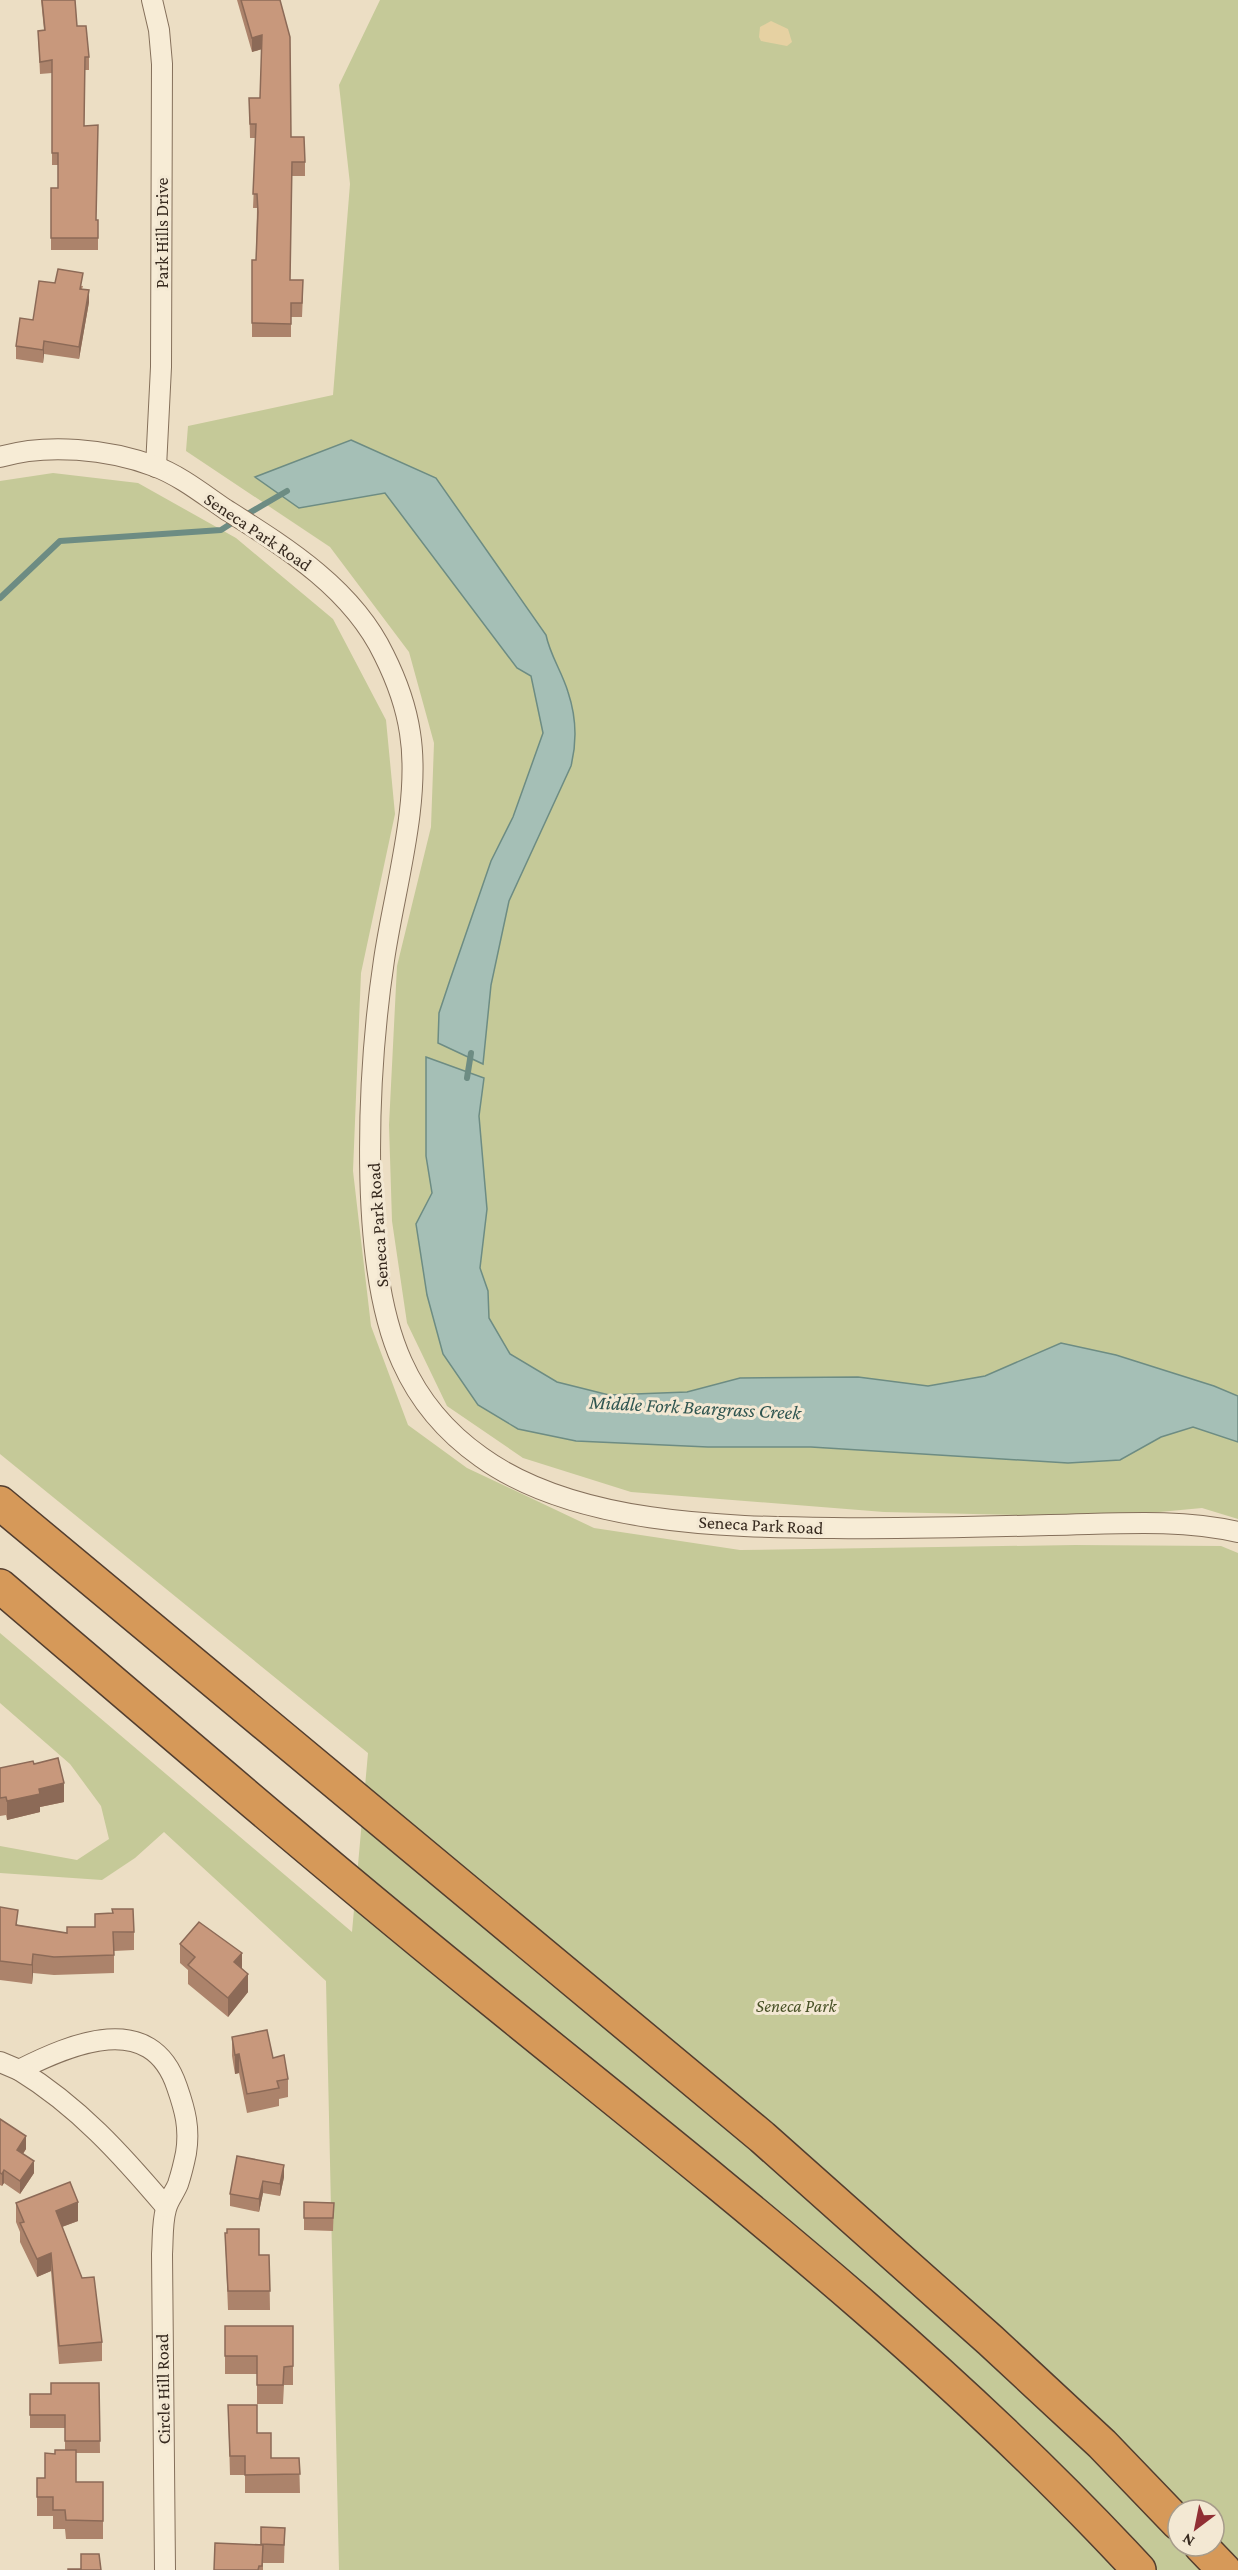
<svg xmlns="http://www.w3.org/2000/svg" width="1238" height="2570" font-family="'Crimson Pro',serif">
  <rect width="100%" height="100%" fill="#ecdec4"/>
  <!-- green -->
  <g fill="#c5c998" fill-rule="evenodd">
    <path d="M380,0h858v1519l-36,-11 -96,9 -222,-5 -253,-20 -108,-34 -76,-52 -40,-83 -15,-102 -3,-96 8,-159 34,-139 3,-84 -25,-91 -79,-105 -144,-96 2,-25 145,-31 17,-211 -11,-99z"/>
    <path d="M53,473l85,10 98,55 97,81 53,101 9,94 -34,159 -8,198 18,155 37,99 59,43 127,60 146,22 335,-5 146,1 17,7v1017h-899l-13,-589 -162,-149 -29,26 -33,22 -102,-7v-27l77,14 32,-21 -8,-33 -31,-42 -70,-61v-70l352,299 16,-179 -368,-299v-973zM1178,2510h36v36h-36z"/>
  </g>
  <!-- sand -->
  <path fill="#e6d1a2" d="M771,21l17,8 4,13 -5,4 -26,-5 -2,-4 1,-10z"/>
  <!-- water -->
  <g fill="#a5bfb6" stroke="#6d8c83" stroke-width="1.5">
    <path d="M351,440l85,38 110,157c4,20 16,37 22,57 8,24 9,50 3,74l-62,135 -18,84 -8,79 -45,-21 1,-30 11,-33 41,-119 22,-44 30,-84 -12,-57 -14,-8 -132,-175 -86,15 -44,-31z"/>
    <path d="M426,1057l58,21 -5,38 8,93 -7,59 8,23 1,27 21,36 47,28 52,13 78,-3 53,-14 118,-1 70,9 57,-10 76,-33 55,12 98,31 24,10v46l-45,-15 -32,10 -41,23 -52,3 -257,-16h-103l-132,-6 -58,-12 -40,-24 -35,-51 -16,-59 -11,-71 16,-31 -6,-37z"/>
  </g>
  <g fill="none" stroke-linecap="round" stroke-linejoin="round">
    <!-- stream -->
    <g stroke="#6d8c83" stroke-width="6">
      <path d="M244,516l43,-25"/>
      <path d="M0,598l60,-57 161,-11 14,-9"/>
      <path d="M467,1078l4,-25"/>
    </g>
    <!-- street casing -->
    <g stroke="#85705b" stroke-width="22">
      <g id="street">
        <path d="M152,0l7,30 3,34 -1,303 -5,100"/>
        <path d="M0,457c47,-14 108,-8 154,9 25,9 49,28 71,43 60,38 127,79 159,146 12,24 22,51 26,78 11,69 -16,158 -26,227 -16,108 -27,303 18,402 17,38 45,71 79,95 93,67 241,70 352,71 73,1 145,-1 218,-3 62,-1 126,-7 187,7"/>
        <path d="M0,2062l19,8c52,-26 132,-61 158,17 8,23 13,41 9,66 -2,10 -5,22 -8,31 -3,8 -10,16 -12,25 -4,14 -3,30 -4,45l3,316"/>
        <path d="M19,2070c59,36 103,85 147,137"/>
      </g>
    </g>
    <!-- highway casing -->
    <g stroke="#533e2f" stroke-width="36">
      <g id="highway">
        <path d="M0,1503l762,634 228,203 112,104 76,79"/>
        <path d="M0,1586c163,139 325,279 492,414 223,181 452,359 647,570"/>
        <path d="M1201,2546l23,24"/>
      </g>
    </g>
    <!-- street -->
    <use href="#street" stroke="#f7ecd6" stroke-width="20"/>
    <!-- highway -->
    <use href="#highway" stroke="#d69959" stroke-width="33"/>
  </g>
  <!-- wall -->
  <g fill="#ac836b">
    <path d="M41,0h34l2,26 12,31v13h-4l-1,56 12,94h2v30h-47v-62h7v-23h-6v-92l-12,1 -2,-43 6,-1z"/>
    <path d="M237,0h43l11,137 14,25v14h-13l-2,104 13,14 -1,23h-11v20h-39v-77h4l1,-52h-4l3,-70h-6l-1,-40h11l2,-49 -10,3z"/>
    <path d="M55,283l28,3 -1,3 7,13 -10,57 -35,-5 -1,9 -27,-4v-13z"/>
    <path d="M34,1764l30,38 -24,5v5l-33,8 -1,-5 -6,1v-48z"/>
    <path d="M0,1907l18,18 49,8 67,-1v18l-20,1v22l-60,2 -21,-2 -1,11 -32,-4z"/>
    <path d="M180,1944l68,48 -20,25 -40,-33v-14l-8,-7z"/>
    <path d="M232,2037l41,21 15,21v18l-9,2v7l-32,7 -8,-40 -4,1 -3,-18z"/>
    <path d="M0,2119l26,30 -3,5 11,19 -14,21 -16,-11 -2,3 -2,-1z"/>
    <path d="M237,2156l47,21 -4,19 -17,-3 -4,19 -29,-6v-12z"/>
    <path d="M304,2202l30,1 -1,28 -29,-1z"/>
    <path d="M16,2203l62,18 -16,6 40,115v19l-43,3 -8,-93 -14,6 -17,-35v-10l-4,-10z"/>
    <path d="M225,2233l34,22h10l1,55h-42z"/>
    <path d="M225,2326h68v59h-9l-1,19h-26v-30h-32z"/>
    <path d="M99,2383l1,70h-24v29h27v57h-37l-1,-10h-12v-13h-16v-38h8l10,-24 10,-4v-22h-35v-34h21z"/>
    <path d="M228,2405l29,28 14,25h28l1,35h-55v-18h-15z"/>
    <path d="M285,2528l-1,35h-21v7h-49l47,-26z"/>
  </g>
  <!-- shaded-wall -->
  <g fill="#8c6a57">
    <path d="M262,35v14l-10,3v-14z"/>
    <path d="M89,290v12l-10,57v-12z"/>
    <path d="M44,341v13l-1,9v-13z"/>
    <path d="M64,1783v19l-24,5v5l-33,8v-19l32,-12z"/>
    <path d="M242,1953v19l-8,-10z"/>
    <path d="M33,1954v19l-1,11v-19z"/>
    <path d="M248,1974v18l-20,25v-19z"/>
    <path d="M239,2054v19l-4,1v-19z"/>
    <path d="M26,2136v13l-9,13v-12z"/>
    <path d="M34,2161v12l-14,21v-13z"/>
    <path d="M284,2165v12l-4,19v-12z"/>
    <path d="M4,2170v13l-2,3v-12z"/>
    <path d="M263,2181v12l-4,19v-13z"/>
    <path d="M78,2202v19l-22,8v-18z"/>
    <path d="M51,2253v18l-14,6v-18z"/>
  </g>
  <!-- building -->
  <g fill="#c8987c" stroke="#8c6a57" stroke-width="1.5">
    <path d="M42,0h33l2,26h9l3,31h-4l-1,69 14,-1 -2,95h2v18h-47v-50h7v-35h-6v-93l-12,2 -2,-31 7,-1z"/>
    <path d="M241,0h39l10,37 1,100h13l1,25h-13l-2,118h13l-1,23h-11v21l-39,-1v-63h4l2,-48 -1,-18h-4l3,-70h-6l-1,-26h11l2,-63 -10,3z"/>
    <path d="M58,269l25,4 -3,16 9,1 -10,57 -35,-6 -1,9 -27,-4 4,-28 13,2 6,-39 16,2z"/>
    <path d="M58,1758l6,25 -25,6 1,5 -33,7 -1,-4 -6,1v-30l33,-7 1,3z"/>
    <path d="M0,1907l18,3 -2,15 51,8v-6h28v-13l18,-1 -1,-4h21l1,23h-21l1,23 -60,2 -21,-3 -1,11 -32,-4z"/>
    <path d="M199,1922l43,31 -8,9 14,12 -20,24 -40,-33 7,-8 -15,-13z"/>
    <path d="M267,2030l6,28 11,-3 4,24 -11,2 2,7 -32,6 -8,-40 -4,1 -3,-18z"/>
    <path d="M0,2119l26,17 -9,14 17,11 -14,20 -16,-11 -2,4 -2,-1z"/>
    <path d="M237,2156l47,9 -4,19 -17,-3 -4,18 -29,-5z"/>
    <path d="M70,2182l8,20 -22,9 26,67 12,-1 8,65 -43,4 -8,-93 -14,6 -17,-36 4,-1 -8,-19z"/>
    <path d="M304,2202l30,1 -1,15h-29z"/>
    <path d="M227,2229h32v26h10l1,36h-42l-3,-58h2z"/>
    <path d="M225,2326h68v40l-9,1 -1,18h-26v-29h-32z"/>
    <path d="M51,2383h48l1,58h-35v-26h-35v-21h21z"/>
    <path d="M228,2405h29v28h14v25h28l1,16 -55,1v-19h-15z"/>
    <path d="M55,2450h21v32h27v39l-37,-1 -1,-10h-12v-13h-16v-19h8v-25l10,1z"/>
    <path d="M261,2527l24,1 -1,17 -23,-1z"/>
    <path d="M215,2543l48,2 -1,21h-3l-1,4h-44z"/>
    <path d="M81,2554h18l2,16h-33v-1h13z"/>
  </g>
  <g text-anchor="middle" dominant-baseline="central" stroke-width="6" stroke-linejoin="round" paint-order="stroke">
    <!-- street labels -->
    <g font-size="18" fill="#36291e" stroke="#f3e8d3">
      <text transform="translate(162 233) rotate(-90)">Park Hills Drive</text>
      <text transform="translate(258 532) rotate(34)">Seneca Park Road</text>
      <text transform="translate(378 1225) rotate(-94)">Seneca Park Road</text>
      <text transform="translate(761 1525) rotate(3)">Seneca Park Road</text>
      <text transform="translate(163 2389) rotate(-91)">Circle Hill Road</text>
    </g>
    <!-- park labels -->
    <g font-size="18" font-style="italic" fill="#485126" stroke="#f3e8d3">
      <text x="796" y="2006">Seneca Park</text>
    </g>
    <!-- water labels -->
    <g font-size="20" font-style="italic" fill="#2f5550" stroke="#f3e8d3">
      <text transform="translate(695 1407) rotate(3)">Middle Fork Beargrass Creek</text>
    </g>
  </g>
  <!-- north arrow -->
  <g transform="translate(1196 2528) rotate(212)"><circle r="28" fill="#f3e8d3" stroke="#a79c8b" stroke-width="1.5"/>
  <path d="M0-4.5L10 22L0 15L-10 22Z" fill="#912f34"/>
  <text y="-9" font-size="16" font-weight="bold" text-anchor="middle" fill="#36291e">N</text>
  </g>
</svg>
